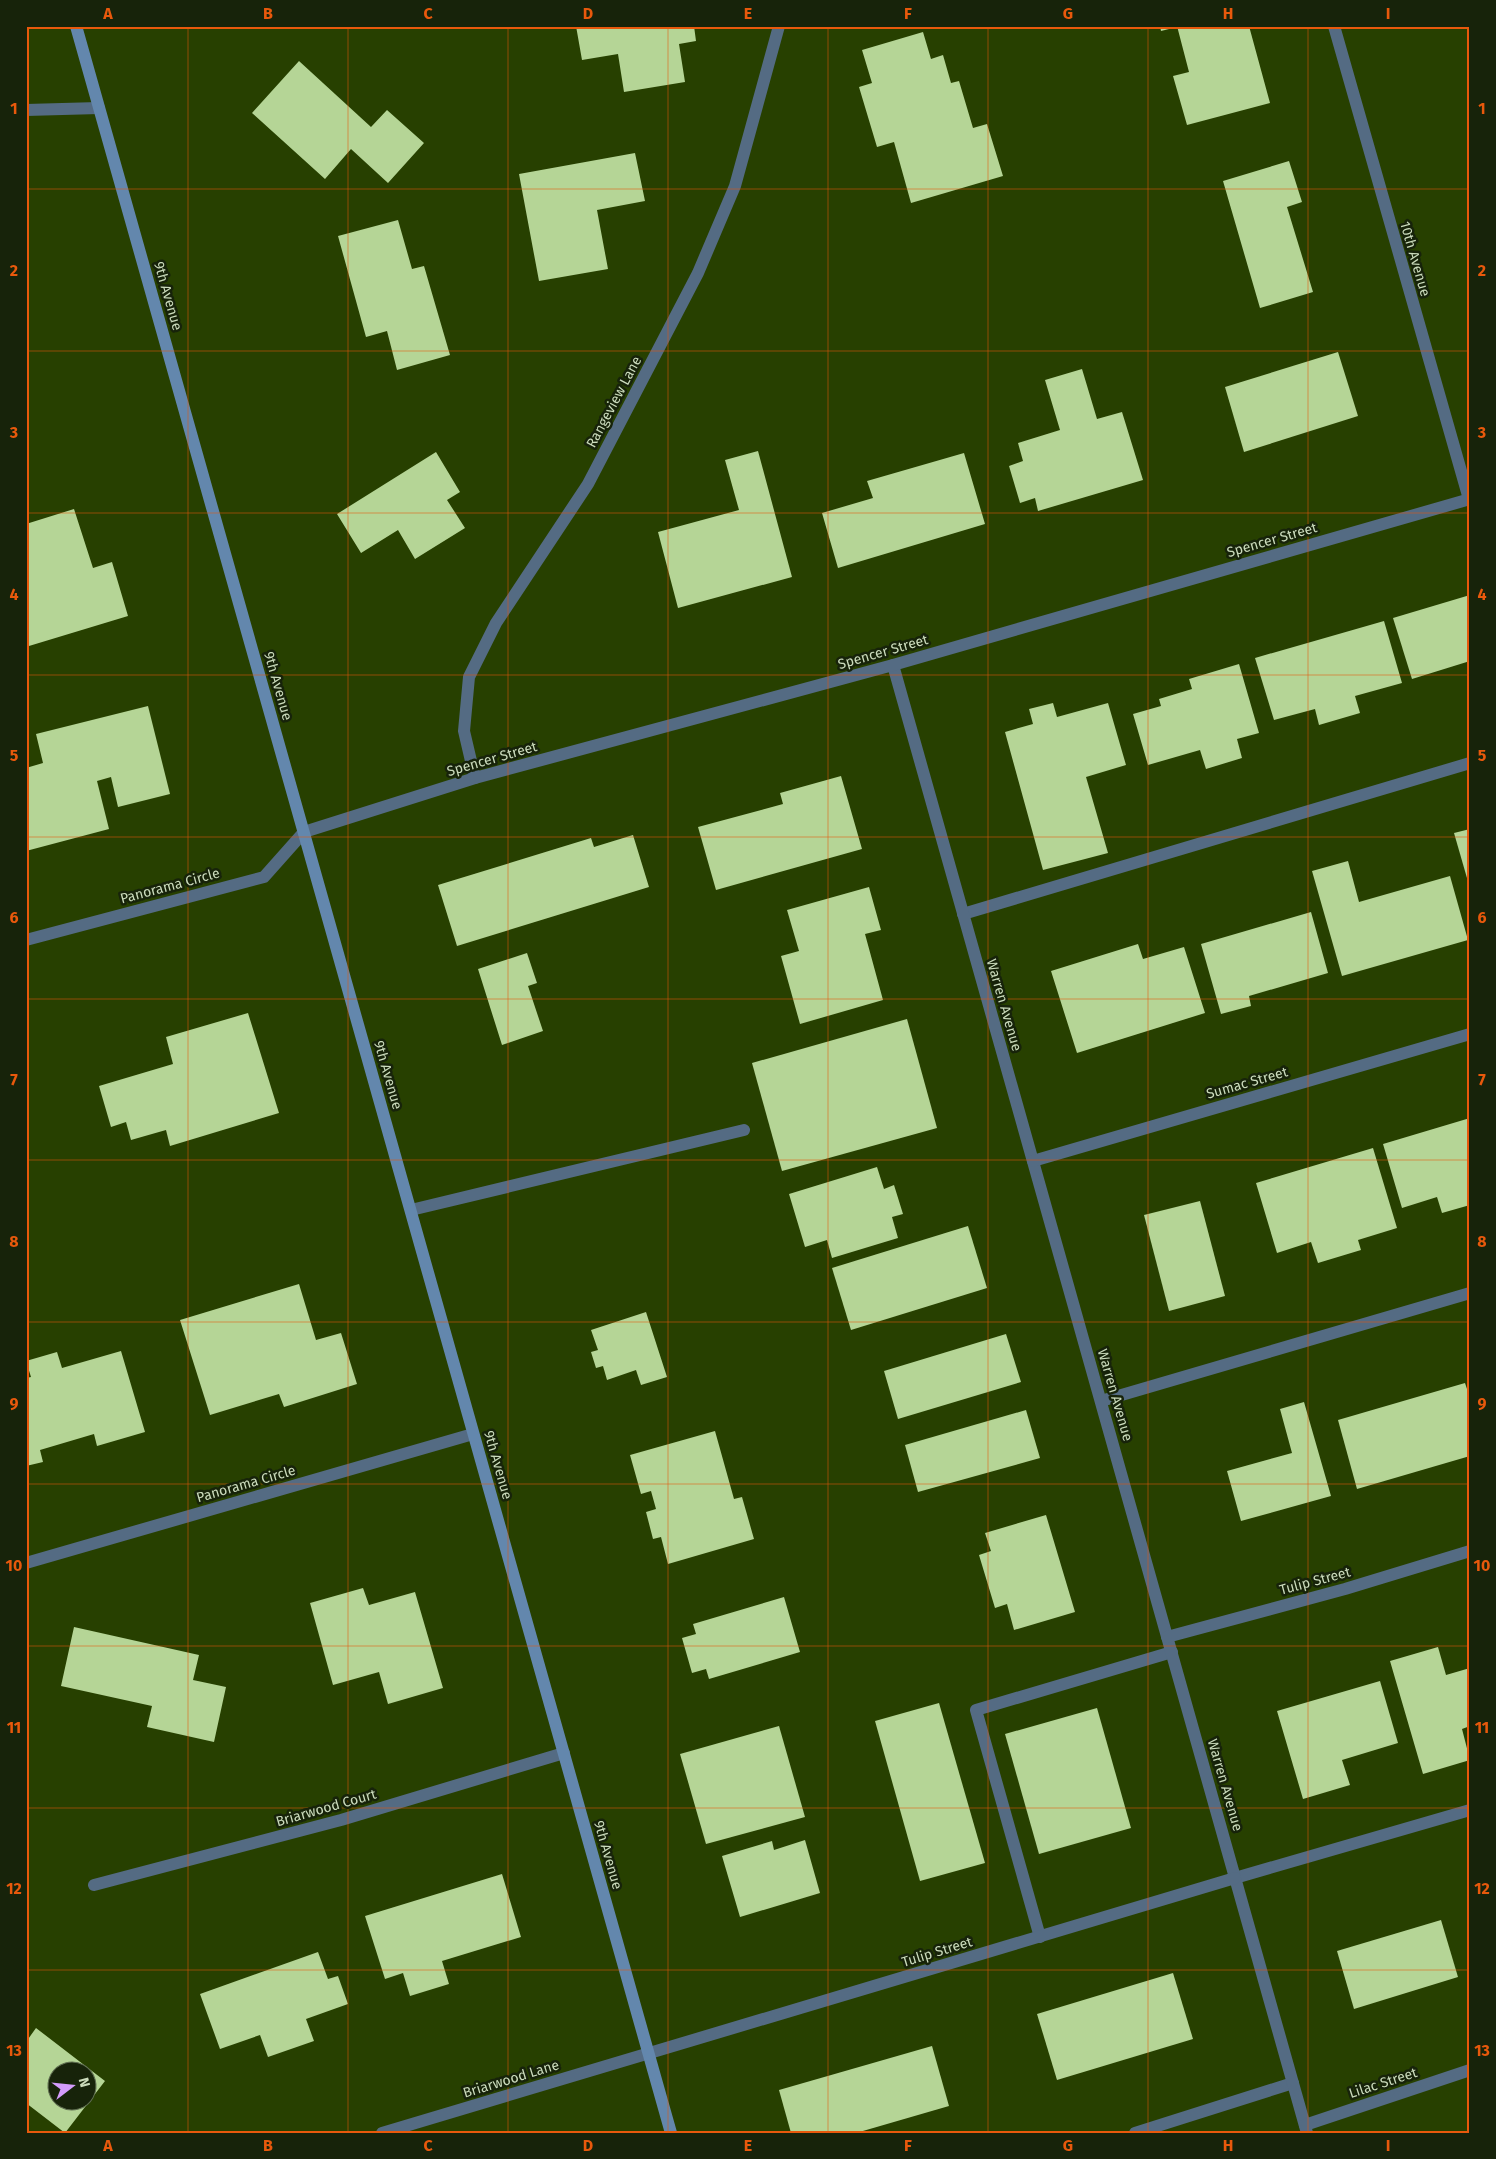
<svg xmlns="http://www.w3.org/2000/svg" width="1496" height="2159" font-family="'Fira Sans',sans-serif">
  <rect width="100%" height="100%" fill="#274000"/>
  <!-- building -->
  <g fill="#b5d596" fill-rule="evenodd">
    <path d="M576,26h118l2,15 -17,3 6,38 -61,10 -6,-38 -36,6z"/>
    <path d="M1160,26h17v1l-16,4z"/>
    <path d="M1177,26h72l21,77 -83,22 -14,-49 16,-4z"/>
    <path d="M923,32l8,27 12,-4 8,28 8,-2 14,47 14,-4 16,52 -92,27 -17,-61 -17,5 -18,-60 13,-4 -10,-33z"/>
    <path d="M299,61l72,66 16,-17 37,33 -36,40 -37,-34 -26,30 -73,-66z"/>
    <path d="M635,153l10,48 -48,9 11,59 -69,12 -20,-107z"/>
    <path d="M1289,161l13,41 -15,5 26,85 -53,16 -37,-127z"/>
    <path d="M398,220l14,49 12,-3 26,89 -53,15 -10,-39 -21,6 -28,-101z"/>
    <path d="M1338,352l20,64 -114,36 -19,-65z"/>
    <path d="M1082,369l15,50 25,-7 21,68 -105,31 -3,-13 -15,5 -11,-37 14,-5 -5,-18 42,-13 -15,-50z"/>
    <path d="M758,451l34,126 -114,31 -20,-76 81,-22 -14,-50z"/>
    <path d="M436,452l24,40 -13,8 18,28 -50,31 -17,-29 -37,23 -24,-39z"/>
    <path d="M964,453l21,71 -147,44 -16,-55 51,-15 -6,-17z"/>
    <path d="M74,509l19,59 19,-6 16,54 -99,30 -3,-10v-112z"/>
    <path d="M1470,595v66l-58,18 -19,-61z"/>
    <path d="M1384,621l18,62 -47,13 5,17 -41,12 -4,-16 -41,11 -19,-62z"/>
    <path d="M1239,664l20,69 -22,6 5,19 -36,11 -6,-19 -52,15 -15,-51 28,-8 -2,-7 33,-10 -3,-10z"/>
    <path d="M1053,703l4,14 51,-14 18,62 -40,12 22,76 -65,17 -38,-138 28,-8 -4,-15z"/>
    <path d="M148,706l22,88 -52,13 -7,-30 -14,4 12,48 -83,22v-83l17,-5 -7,-29z"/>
    <path d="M841,776l21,73 -146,41 -18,-63 85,-23 -3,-11z"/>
    <path d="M1470,829v56h-1l-15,-52z"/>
    <path d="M633,835l16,52 -192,59 -19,-61 153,-47 3,9z"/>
    <path d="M1348,861l11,41 91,-26 18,64 -126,36 -30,-105z"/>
    <path d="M869,887l12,43 -16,4 18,66 -83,24 -19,-68 18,-5 -12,-41z"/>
    <path d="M1311,912l17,61 -79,23 2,10 -30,8 -20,-70z"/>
    <path d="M1138,944l5,15 41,-12 21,66 -128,40 -26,-82z"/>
    <path d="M527,953l10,30 -9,3 15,45 -41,14 -24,-76z"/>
    <path d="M248,1013l31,100 -109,33 -4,-16 -35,10 -5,-18 -15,5 -12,-41 74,-22 -7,-27z"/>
    <path d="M907,1019l30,109 -155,43 -30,-108z"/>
    <path d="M1470,1118v87l-28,8 -5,-16 -35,11 -19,-64z"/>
    <path d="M1373,1148l24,80 -39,12 3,10 -43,13 -7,-21 -34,11 -21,-70z"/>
    <path d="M877,1167l7,22 10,-4 9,29 -11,3 6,21 -66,20 -5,-18 -22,7 -16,-53z"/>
    <path d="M1200,1201l25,95 -56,15 -25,-96z"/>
    <path d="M968,1226l19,62 -136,42 -19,-62z"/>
    <path d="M299,1284l17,56 25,-7 16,51 -73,23 -5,-13 -69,21 -30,-95z"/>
    <path d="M646,1312l21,65 -26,8 -5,-15 -29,10 -4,-14 -7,2 -5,-16 7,-2 -7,-20z"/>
    <path d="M1006,1334l15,48 -123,37 -14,-48z"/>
    <path d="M121,1351l24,81 -48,14 -3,-12 -54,16 3,12 -17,4v-88l5,-1 -5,-16 31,-9 5,16z"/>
    <path d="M1465,1383l5,15v58l-113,33 -19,-69z"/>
    <path d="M1304,1402l27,94 -90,25 -14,-50 65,-18 -12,-44z"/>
    <path d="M1026,1410l14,48 -122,34 -13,-47z"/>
    <path d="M715,1431l19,68 8,-2 12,42 -86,25 -7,-27 -8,2 -7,-27 10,-3 -5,-18 -10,3 -11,-39z"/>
    <path d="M1046,1515l29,97 -61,18 -7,-26 -12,4 -16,-53 12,-4 -6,-18z"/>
    <path d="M363,1588l6,17 46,-13 28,96 -55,16 -9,-32 -46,13 -23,-82z"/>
    <path d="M784,1597l16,55 -91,27 -3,-10 -14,4 -10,-35 14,-4 -3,-10z"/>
    <path d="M74,1627l125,28 -6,25 33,7 -12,55 -67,-15 5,-21 -91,-20z"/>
    <path d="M1438,1647l8,28 24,-7v58l-8,3 8,31 -47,14 -33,-113z"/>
    <path d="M1380,1681l18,62 -56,17 8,25 -47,14 -26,-88z"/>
    <path d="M939,1703l46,160 -65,18 -45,-160z"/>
    <path d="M1097,1708l34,120 -92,26 -34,-120z"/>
    <path d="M779,1726l26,91 -99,27 -26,-90z"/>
    <path d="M805,1840l15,53 -80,24 -18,-61 50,-15 2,9z"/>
    <path d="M502,1874l19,63 -79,24 7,23 -39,12 -7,-23 -18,6 -20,-63z"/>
    <path d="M1441,1920l17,57 -104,32 -17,-58z"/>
    <path d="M318,1952l10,27 10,-3 10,28 -42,15 8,22 -46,16 -8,-22 -40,14 -20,-55z"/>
    <path d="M1173,1973l20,66 -136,41 -20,-66z"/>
    <path d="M36,2028l69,53 -40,52 -39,-30v-61zM58,2072h30v30h-30z"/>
    <path d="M932,2046l17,60 -93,27h-65l-12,-43z"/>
  </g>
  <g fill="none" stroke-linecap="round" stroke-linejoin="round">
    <!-- lane -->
    <g stroke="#546b83" stroke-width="12">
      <path d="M963,914l507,-151"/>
      <path d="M411,1210l333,-80"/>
      <path d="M1101,1401l369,-108"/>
      <path d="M1235,1878l235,-68"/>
      <path d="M1040,1937l-64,-227 196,-58"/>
      <path d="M1135,2133l158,-50"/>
    </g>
    <!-- street -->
    <g stroke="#546b83" stroke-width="12">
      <path d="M1334,26l135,473"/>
      <path d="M26,110l73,-2"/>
      <path d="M893,665l414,1468"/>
      <path d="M475,778l-11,-47 5,-54 27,-54 92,-139 110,-211 37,-87 44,-160"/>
      <path d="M26,940l238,-63 40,-45 171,-54 418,-113 577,-166"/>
      <path d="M1033,1161l437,-127"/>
      <path d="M26,1563l447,-129"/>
      <path d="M1167,1637l178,-48 125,-38"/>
      <path d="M94,1885l247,-65 223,-67"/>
      <path d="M1305,2125l165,-55"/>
      <path d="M382,2133l853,-255"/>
    </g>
    <!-- secondary -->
    <path stroke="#6387ad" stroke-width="12" d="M76,26l595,2107"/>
  </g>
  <!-- grid -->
  <path fill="none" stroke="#e8590c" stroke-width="1" stroke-opacity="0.55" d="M188,26v2107M348,26v2107M508,26v2107M668,26v2107M828,26v2107M988,26v2107M1148,26v2107M1308,26v2107M26,189h1444M26,351h1444M26,513h1444M26,675h1444M26,837h1444M26,999h1444M26,1160h1444M26,1322h1444M26,1484h1444M26,1646h1444M26,1808h1444M26,1970h1444"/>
  <g text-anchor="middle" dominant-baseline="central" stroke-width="5" stroke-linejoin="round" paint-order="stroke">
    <!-- street labels -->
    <g font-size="14" fill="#cbdbbc" stroke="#17230a">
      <text transform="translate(1415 259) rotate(74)">10th Avenue</text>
      <text transform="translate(168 296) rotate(74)">9th Avenue</text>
      <text transform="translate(614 402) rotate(-62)">Rangeview Lane</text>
      <text transform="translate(1272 540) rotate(-16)">Spencer Street</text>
      <text transform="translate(883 652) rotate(-16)">Spencer Street</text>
      <text transform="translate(278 686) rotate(74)">9th Avenue</text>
      <text transform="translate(492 759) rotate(-16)">Spencer Street</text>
      <text transform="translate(170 886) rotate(-15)">Panorama Circle</text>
      <text transform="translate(1004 1005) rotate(74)">Warren Avenue</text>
      <text transform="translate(388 1075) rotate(74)">9th Avenue</text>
      <text transform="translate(1247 1083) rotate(-16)">Sumac Street</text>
      <text transform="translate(1115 1395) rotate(74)">Warren Avenue</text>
      <text transform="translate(498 1465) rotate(74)">9th Avenue</text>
      <text transform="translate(246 1484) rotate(-16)">Panorama Circle</text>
      <text transform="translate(1315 1581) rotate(-15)">Tulip Street</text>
      <text transform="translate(1225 1785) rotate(74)">Warren Avenue</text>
      <text transform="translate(326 1808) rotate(-16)">Briarwood Court</text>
      <text transform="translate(608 1855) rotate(74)">9th Avenue</text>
      <text transform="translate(937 1952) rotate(-17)">Tulip Street</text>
      <text transform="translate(511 2079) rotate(-17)">Briarwood Lane</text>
      <text transform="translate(1383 2083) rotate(-18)">Lilac Street</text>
    </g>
  </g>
  <!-- border -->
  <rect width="1496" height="2159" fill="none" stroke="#17230a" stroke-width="55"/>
  <!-- north arrow -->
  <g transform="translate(72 2086) rotate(74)"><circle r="24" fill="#17230a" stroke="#5f6d51"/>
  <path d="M0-4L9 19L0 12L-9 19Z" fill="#d49cfc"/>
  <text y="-8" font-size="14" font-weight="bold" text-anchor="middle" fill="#cbdbbc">N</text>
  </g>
  <rect x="28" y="28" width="1440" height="2104" fill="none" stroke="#e8590c" stroke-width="2"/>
  <g font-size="16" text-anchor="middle" font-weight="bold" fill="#e8590c">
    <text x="108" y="19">A</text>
    <text x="268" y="19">B</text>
    <text x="428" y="19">C</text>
    <text x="588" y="19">D</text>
    <text x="748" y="19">E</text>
    <text x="908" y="19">F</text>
    <text x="1068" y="19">G</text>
    <text x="1228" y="19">H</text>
    <text x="1388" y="19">I</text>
    <text x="14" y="114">1</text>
    <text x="1482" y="114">1</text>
    <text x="14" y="276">2</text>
    <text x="1482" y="276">2</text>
    <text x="14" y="438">3</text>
    <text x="1482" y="438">3</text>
    <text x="14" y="600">4</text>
    <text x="1482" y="600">4</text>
    <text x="14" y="761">5</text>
    <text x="1482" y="761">5</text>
    <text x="14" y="923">6</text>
    <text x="1482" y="923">6</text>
    <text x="14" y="1085">7</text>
    <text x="1482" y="1085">7</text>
    <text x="14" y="1247">8</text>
    <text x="1482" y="1247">8</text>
    <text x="14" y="1409">9</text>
    <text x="1482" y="1409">9</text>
    <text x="14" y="1571">10</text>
    <text x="1482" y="1571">10</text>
    <text x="14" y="1733">11</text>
    <text x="1482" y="1733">11</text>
    <text x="14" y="1894">12</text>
    <text x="1482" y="1894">12</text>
    <text x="14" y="2056">13</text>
    <text x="1482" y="2056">13</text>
    <text x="108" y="2151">A</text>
    <text x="268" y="2151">B</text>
    <text x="428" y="2151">C</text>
    <text x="588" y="2151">D</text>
    <text x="748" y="2151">E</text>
    <text x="908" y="2151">F</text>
    <text x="1068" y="2151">G</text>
    <text x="1228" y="2151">H</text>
    <text x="1388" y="2151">I</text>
  </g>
</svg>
